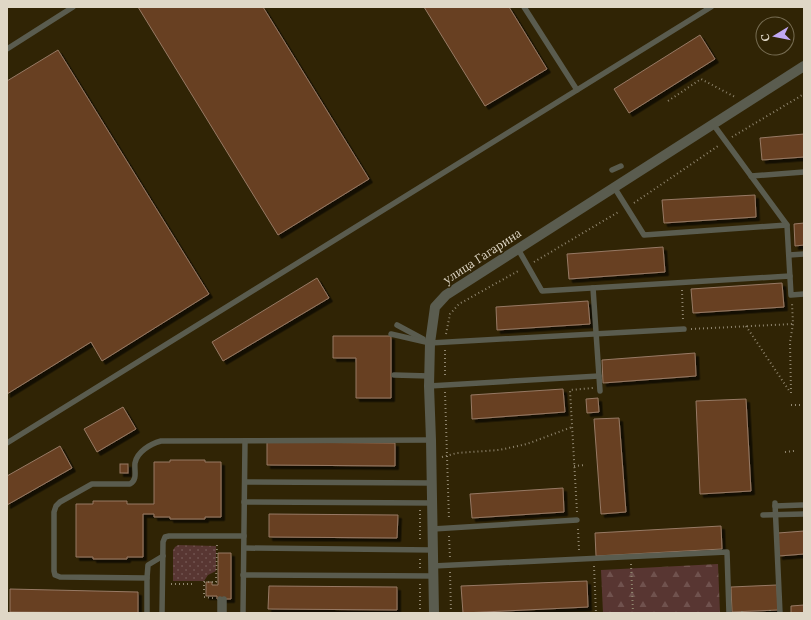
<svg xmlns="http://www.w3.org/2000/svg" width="811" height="620" font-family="Lora,serif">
  <defs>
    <pattern id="green-dots" width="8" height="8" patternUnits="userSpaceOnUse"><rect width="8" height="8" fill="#583632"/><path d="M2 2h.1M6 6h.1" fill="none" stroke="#70524e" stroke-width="1.8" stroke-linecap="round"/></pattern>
    <pattern id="forest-firs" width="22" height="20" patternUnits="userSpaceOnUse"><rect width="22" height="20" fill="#583632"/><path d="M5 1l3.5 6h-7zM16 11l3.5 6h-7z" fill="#70524e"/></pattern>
    <filter id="shadow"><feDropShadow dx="3.5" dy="3.5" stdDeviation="0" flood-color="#0009"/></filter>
  </defs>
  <rect width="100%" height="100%" fill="#302405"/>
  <!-- green -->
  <path fill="url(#green-dots)" d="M178,545l38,1v25l-8,4 -4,6h-31v-31l2,-3z"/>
  <!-- forest -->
  <path fill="url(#forest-firs)" d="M718,564l2,49h-117l-2,-43z"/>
  <!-- building -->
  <g fill="#674123" stroke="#977964" filter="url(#shadow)">
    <path d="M138,7h125l106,172 -91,56z"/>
    <path d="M424,7h85l38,62 -62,37z"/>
    <path d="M700,35l15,24 -86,54 -15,-24z"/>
    <path d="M58,50l151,244 -107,67 -11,-19 -84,52v-313z"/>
    <path d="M804,134v23l-42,3 -2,-22z"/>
    <path d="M755,195l1,22 -92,6 -2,-23z"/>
    <path d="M804,223v22l-9,1 -1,-22z"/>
    <path d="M663,247l2,25 -96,7 -2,-25z"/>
    <path d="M317,278l12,20 -106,63 -11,-19z"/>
    <path d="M782,283l2,24 -91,6 -2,-24z"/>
    <path d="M588,301l2,23 -93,6 -1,-23z"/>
    <path d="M333,336h58v62h-35v-40h-23z"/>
    <path d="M695,353l1,23 -93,7 -1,-23z"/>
    <path d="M563,389l2,23 -93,7 -1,-24z"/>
    <path d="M598,398l1,14 -12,1 -1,-14z"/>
    <path d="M746,399l5,92 -51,3 -4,-93z"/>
    <path d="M123,407l13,22 -39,23 -13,-23z"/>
    <path d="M619,418l7,94 -25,2 -7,-95z"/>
    <path d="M267,442l128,1v23l-128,-1z"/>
    <path d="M60,446l12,22 -65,37v-29z"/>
    <path d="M170,460h35v2h16v55h-16v2h-35v-2h-16v-3h-11v43h-16v2h-34v-2h-17v-53h17v-3h34v3h27v-42h16z"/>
    <rect x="120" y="464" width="8" height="9"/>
    <path d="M563,488l1,24 -92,6 -2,-24z"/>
    <path d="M269,514l129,1 -1,23 -128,-1z"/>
    <path d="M721,526l1,23 -126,7 -1,-23z"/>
    <path d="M804,531v23l-25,2 -1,-23z"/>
    <path d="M218,553h13v46h-14v-3h-11v-14h6v3h6z"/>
    <path d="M587,581l1,26 -125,6 -2,-27z"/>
    <path d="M777,585l1,25 -46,2 -1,-25z"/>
    <path d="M269,586l128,1v23l-129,-1z"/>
    <path d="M10,589l128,3v21l-128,-1z"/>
    <path d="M804,605v8h-13v-7z"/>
  </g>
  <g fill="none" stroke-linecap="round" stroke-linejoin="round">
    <!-- path -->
    <g stroke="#8f856e" stroke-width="2" stroke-dasharray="1 3" stroke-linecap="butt">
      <path d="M668,101l33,-22 34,18"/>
      <path d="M732,137l72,-43"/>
      <path d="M634,203l84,-57"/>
      <path d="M534,262l86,-51"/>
      <path d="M682,290l1,30"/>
      <path d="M746,326l44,66"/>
      <path d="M691,329l102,-5"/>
      <path d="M446,334l4,-20 9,-10 61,-34"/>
      <path d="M445,350v28"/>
      <path d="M445,392l4,128"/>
      <path d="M791,393l-1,-51 3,-18 -1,-21"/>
      <path d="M791,405h13"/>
      <path d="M785,452l9,-1"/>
      <path d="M442,457l15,-4 42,-3 28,-6 45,-17"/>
      <path d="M574,466l12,-1"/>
      <path d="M420,510v32"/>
      <path d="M577,512l-7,-122 23,-2"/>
      <path d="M578,529l1,21"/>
      <path d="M449,536l1,22"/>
      <path d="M631,564l2,49"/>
      <path d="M594,566l2,47"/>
      <path d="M420,568v-10"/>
      <path d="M450,572l1,41"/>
      <path d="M171,584h21"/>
      <path d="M420,584v29"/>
      <path d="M213,598l-9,-1v-15h12l1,-38"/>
      <path d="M770,610v3"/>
      <path d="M742,611v2"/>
    </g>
    <!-- lane -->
    <g stroke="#5a5c4f" stroke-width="5.5">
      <path d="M524,7l53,83"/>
      <path d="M7,49l66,-42"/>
      <path d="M713,124l74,101 4,70 13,-1"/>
      <path d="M612,170l9,-4"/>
      <path d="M751,176l53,-4"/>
      <path d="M614,187l30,48 143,-10"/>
      <path d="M518,249l24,42 248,-15"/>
      <path d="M789,255l15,-1"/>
      <path d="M593,288l7,103"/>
      <path d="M397,325l26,14"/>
      <path d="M391,334l39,9 254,-14"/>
      <path d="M394,375l35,1"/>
      <path d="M429,386l170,-10"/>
      <path d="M7,443l704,-436"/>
      <path d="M245,482l187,1"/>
      <path d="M244,502l188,1"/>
      <path d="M775,503l5,110"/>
      <path d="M775,506l27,-1"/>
      <path d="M763,515l41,-1"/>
      <path d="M433,529l144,-9"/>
      <path d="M244,548l189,2"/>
      <path d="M433,566l294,-14 2,61"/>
      <path d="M243,575l191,1"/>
      <path d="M147,578l1,-13 15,-9"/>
      <path d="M147,613v-35l-87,-1 -5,-2 -1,-4v-59l2,-6 4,-4 32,-18h38c8,-5 4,-13 5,-21 2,-11 15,-19 26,-22l270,-1"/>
      <path d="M162,613l1,-71 2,-5 4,-1h75"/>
      <path d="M220,613v-14"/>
      <path d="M224,613v-14"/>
      <path d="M243,613l2,-172"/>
    </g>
    <!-- street -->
    <path stroke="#5a5c4f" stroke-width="10" d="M434,613l-3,-173 -2,-54 1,-43 5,-36 11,-12 358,-229"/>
  </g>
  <g text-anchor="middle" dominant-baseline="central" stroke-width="3" stroke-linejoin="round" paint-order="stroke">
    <!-- street labels -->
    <g font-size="12" fill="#dfd7c6" stroke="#302405">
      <text transform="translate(482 256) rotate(-33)">улица Гагарина</text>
    </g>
  </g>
  <!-- border -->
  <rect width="811" height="620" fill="none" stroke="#dfd7c6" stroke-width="16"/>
  <!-- north arrow -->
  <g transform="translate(775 36) rotate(260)"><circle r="19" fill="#302405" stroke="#766c52"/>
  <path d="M0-3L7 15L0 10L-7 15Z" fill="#c1a8f3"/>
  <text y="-6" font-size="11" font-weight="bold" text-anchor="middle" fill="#dfd7c6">С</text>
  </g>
</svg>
